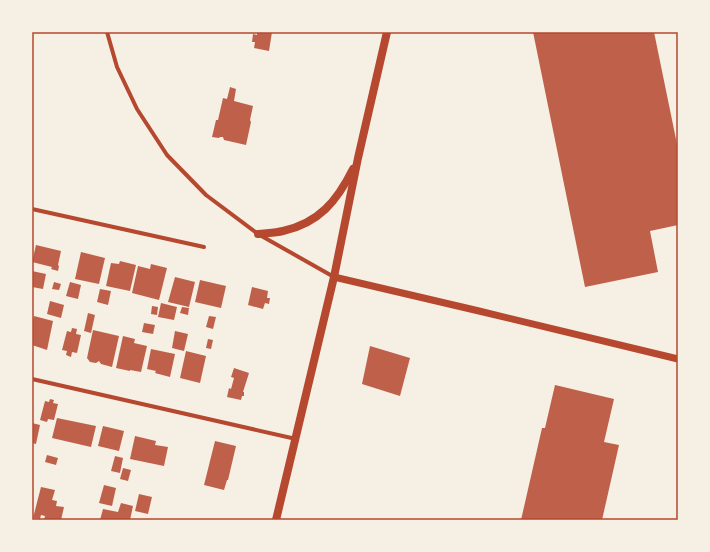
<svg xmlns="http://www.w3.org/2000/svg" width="710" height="552" font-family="Overpass,sans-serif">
  <rect width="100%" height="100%" fill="#f6efe4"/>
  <!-- building -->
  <g fill="#bf614a">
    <path d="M257,32h15l-3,19 -15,-3 1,-6h-3l1,-8 4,1z"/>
    <path d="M533,32h121l24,117v76l-28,6 8,41 -73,15z"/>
    <path d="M230,87l6,2 -2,12 19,5 -3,14 1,2 -5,23 -22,-5 -1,-3h-3l-1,1 -7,-1 4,-17h2l5,-22 4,1z"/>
    <path d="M36,245l25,6 -3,14 1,1 -1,5 -7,-2 1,-2 -20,-5z"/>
    <path d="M81,252l24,6 -6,26 -24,-5z"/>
    <path d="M120,261l16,4 -6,26 -24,-5 5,-23 8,1z"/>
    <path d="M151,264l16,4 -8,32 -27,-7 6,-27 12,3z"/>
    <path d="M32,271l14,3 -3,15 -11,-2z"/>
    <path d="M175,277l20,5 -6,25 -21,-5z"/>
    <path d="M200,280l26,6 -5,22 -26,-6z"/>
    <path d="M54,282l7,2 -2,6 -7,-1z"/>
    <path d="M70,282l11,3 -3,14 -12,-3z"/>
    <path d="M252,287l16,4 -1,7h3l-1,6 -4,-1 -2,6 -15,-4z"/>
    <path d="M100,289l11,2 -3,14 -11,-3z"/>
    <path d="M50,301l14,4 -3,13 -14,-4z"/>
    <path d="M161,303l16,4 -3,13 -16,-3z"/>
    <path d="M152,306l6,1 -1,8 -6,-1z"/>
    <path d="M182,307l7,1 -1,7 -8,-2z"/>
    <path d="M88,313l7,2 -4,18 -7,-2z"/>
    <path d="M34,316l19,5 -6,29 -15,-5v-22z"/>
    <path d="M209,316l7,1 -3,12 -7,-2z"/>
    <path d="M144,323l11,2 -2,9 -11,-2z"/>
    <path d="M72,328l5,1 -1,5 5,1 -4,18 -5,-1 -1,5 -5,-2 1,-4 -5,-1 5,-19 4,1z"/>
    <path d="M93,330l26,6 -7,31 -11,-3 -2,-3 -3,2 -6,-1 -3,-4z"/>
    <path d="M175,331l13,3 -4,17 -12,-3z"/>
    <path d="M123,336l12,3 -1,4 13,3 -6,26 -11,-2v1l-14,-3z"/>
    <path d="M208,339l5,1 -2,9 -5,-1z"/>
    <path d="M370,346l40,12 -10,38 -38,-12z"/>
    <path d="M151,349l24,5 -5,23 -15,-4 1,-2 -9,-2z"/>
    <path d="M186,351l20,5 -6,27 -20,-5z"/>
    <path d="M234,368l15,5 -6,19h1v4h-2l-1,4 -14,-3 2,-9 2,1 3,-11 -3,-1z"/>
    <path d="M555,385l59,14 -10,43 15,3 -17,75h-81l21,-92h3z"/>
    <path d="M50,399l4,1 -1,3 5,1 -4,16 -6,-1 -1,3 -7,-2 5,-19 4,1z"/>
    <path d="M57,418l39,8 -5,21 -39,-9z"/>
    <path d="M32,423l8,2 -4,19 -4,-1z"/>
    <path d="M103,426l21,5 -5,20 -21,-5z"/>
    <path d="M135,436l21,5 -1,4 13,2 -4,19 -34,-7z"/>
    <path d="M215,441l21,5 -8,34h-1l-3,10 -20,-5z"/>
    <path d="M47,455l11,3 -2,7 -11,-3z"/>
    <path d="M115,456l8,2 -3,15 -9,-2z"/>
    <path d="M123,468l8,2 -3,11 -8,-2z"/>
    <path d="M104,485l12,3 -4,18 -13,-3z"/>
    <path d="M41,487l14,3 -3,10 5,1 -1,5 8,1 -3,13h-17l1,-4 -4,-1 -1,4 -7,-1z"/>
    <path d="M139,494l13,3 -4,17 -13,-3z"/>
    <path d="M121,503l12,3 -3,14h-30l3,-11 15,3z"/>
  </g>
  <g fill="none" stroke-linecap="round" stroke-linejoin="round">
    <!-- minor -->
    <g stroke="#b5482f" stroke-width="4">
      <path d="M107,32l10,35 20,42 30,46 39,40 52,39 76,43"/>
      <path d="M32,209l172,38"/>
      <path d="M32,379l264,60"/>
    </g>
    <!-- tertiary -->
    <path stroke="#b5482f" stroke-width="7" d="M334,277l145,34 199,48"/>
    <!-- secondary -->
    <g stroke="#b5482f" stroke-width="8">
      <path d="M258,234c8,-1 17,-1 25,-3 36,-8 54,-30 70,-62"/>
      <path d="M276,520l58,-243 24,-119 29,-126"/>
    </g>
  </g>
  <!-- border -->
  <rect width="710" height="552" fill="none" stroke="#f6efe4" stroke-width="66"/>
  <rect x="33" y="33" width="644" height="486" fill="none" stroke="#b5482f" stroke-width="1.5"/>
</svg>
